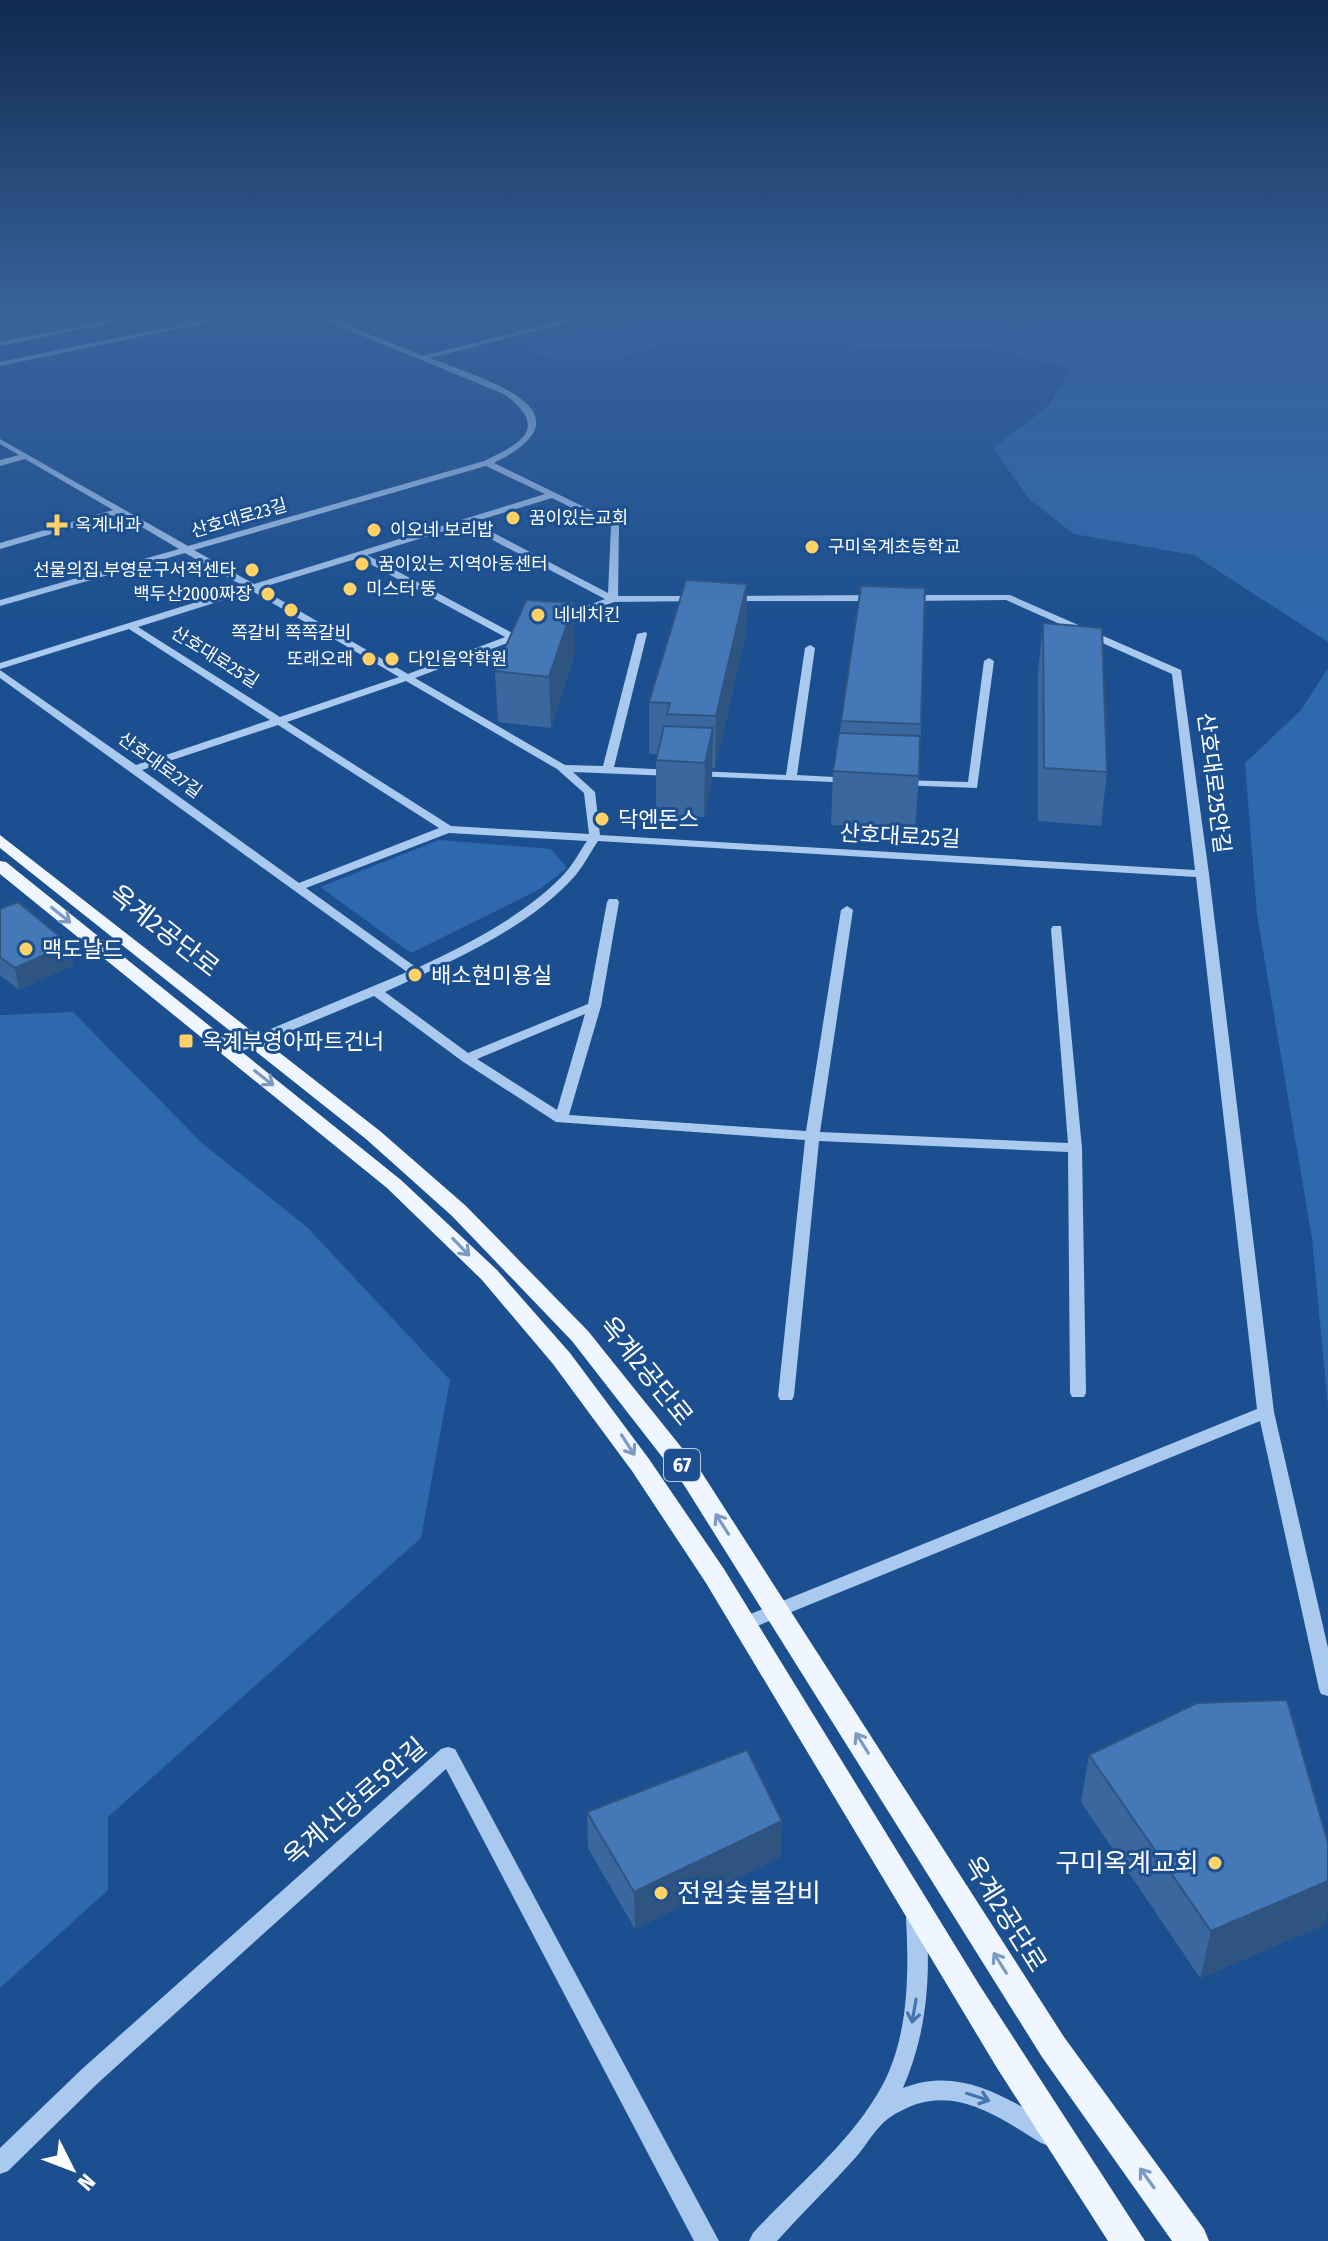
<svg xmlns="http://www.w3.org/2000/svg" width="1328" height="2241" font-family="'Fira Sans Condensed','Noto Sans KR',sans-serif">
  <rect width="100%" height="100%" fill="#1b4f8f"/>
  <!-- green -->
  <g fill="#2e69ad">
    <path d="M638,316h690v326l-134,-87 -120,-21 -44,-34 -37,-52 56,-42 21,-37 -80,-21 -131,-1 -75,-8 -99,-3 -66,23 -63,1 -33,-11 76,-25z"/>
    <path d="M1328,668v739l-16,-169 -55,-323 -12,-152 56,-53z"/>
    <path d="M439,840l112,9 16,19 -27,21 -129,64 -91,-66z"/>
    <path d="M73,1012l129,131 105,84 143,153 -29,158 -313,279v73l-108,98v-973z"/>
  </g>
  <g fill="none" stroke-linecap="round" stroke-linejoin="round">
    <!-- minor -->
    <g fill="#a9c9ee" fill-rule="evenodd">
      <path d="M130,316h15l-145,30v-4z"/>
      <path d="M224,316h15l-239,50v-4z"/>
      <path d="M314,316h10l99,40 158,-40h13l-164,42c49,20 170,52 64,105l125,61 -1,72h80l3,1v4l-87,1 -53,20h-6v-4l50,-19 -141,-74 -97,30 147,79 17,-4v4l-116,44 150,87 38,1 34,-132 9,-2 1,2 -33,133 58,3 6,3 -6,3 -99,-4 22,20 5,43 595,35 -23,-196 -166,-74 -100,1 -5,-3 5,-3h104l171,75 28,204 65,538 54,236v48l-7,-2 -2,-5 -59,-268 -510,208 -6,2 -6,-2 -3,-5 3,-5 519,-210 -61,-532 -598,-36c-8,12 -15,26 -24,36 -48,53 -126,86 -189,115l83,61 120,-49 19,-102 2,-3h8l2,3 -18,104 -32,109 237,16 35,-221 6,-4 6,4 -33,222 248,11 -17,-214 2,-3h8l21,222 4,245 -2,4h-12l-2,-4 -2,-241 -249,-11 -25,255 -2,4h-12l-2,-4 27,-256 -249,-18 -94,-61 -88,-65 -139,58h-10l-2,-3 2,-3 182,-76 -407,-294v-8l136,95 134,-45 -141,-91 -129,40v-6l245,-76 -60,-34 -185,53v-6l179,-51 -59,-35 -120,35v-6l113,-33 -88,-51 -25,7v-6l19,-5 -19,-11v-5l188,107 296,-85c38,-18 66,-33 20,-67zM486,466l59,28 -291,90 -60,-34zM552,498l59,29 -3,66 -135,-71zM359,558l146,79 -97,37 -148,-86zM252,591l147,86 -119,40 -142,-90zM406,681l151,88 27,24 5,41 -138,-8 -164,-104zM278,725l161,103 -140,55 -157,-113zM449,833l138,8c-7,10 -13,22 -21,31 -37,41 -99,73 -149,96l-111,-80zM585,1014l-28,96 -80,-51z"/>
      <path d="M730,596l148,-1 5,3 -5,3h-151v-4z"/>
      <path d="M810,645l5,3 -18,127 55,3 6,3 -2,2 -163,-7 -2,-2 6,-3 89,4 19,-127z"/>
      <path d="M989,658l5,3 -17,127 -80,-3 -2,-2 6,-3 67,2 16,-121z"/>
      <path d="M448,1747l7,2 264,492h-25l-248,-472 -348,314 -90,88 -8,3v-26l82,-79 359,-320z"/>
      <path d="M916,1909l7,3 3,6c5,59 1,115 -23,170 58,-23 105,11 154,39l3,8 -3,8 -8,3 -8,-3c-50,-31 -95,-64 -152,-25 -12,8 -22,26 -32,38 -26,29 -54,56 -80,85h-28l4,-8c43,-47 98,-90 129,-147 27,-50 27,-113 24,-168l3,-6z"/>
    </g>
    <!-- major -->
    <g fill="#f0f6ff" fill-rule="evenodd">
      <path d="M0,835l380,296 86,75 122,125 114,142 362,564 140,192 5,12h-37l-130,-184 -358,-572 -112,-144 -120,-125 -86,-77 -366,-291z"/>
      <path d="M0,861l6,1 395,318 96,90 73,83 79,106 75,110 256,417 165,255h-37l-111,-173 -291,-485 -74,-112 -79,-107 -71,-84 -95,-92 -387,-314z"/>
    </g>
  </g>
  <!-- wall -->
  <g fill="#3a679d">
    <path d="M747,584l-1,48 -31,136h-3v13l-8,36 -48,-3v-54l2,-6h-9v-52z"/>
    <path d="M1043,623l64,149 -6,54 -63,-5v-148z"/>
    <path d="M575,652l-24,76 -53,-6 -3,-51z"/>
    <path d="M841,721l80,3 -2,52 -4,54 -84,-5 2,-54 7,-38z"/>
    <path d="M0,909l69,35 4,21 -54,25 -19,-15z"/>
    <path d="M1089,1755l239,88v69l-4,13 -124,53 -119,-176z"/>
    <path d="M587,1812l195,9 -2,36 -145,72 -47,-81z"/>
  </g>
  <!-- shaded-wall -->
  <g fill="#305480">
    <path d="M747,584l-1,48 -31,136 1,-52z"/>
    <path d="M574,603l1,49 -24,76 -2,-51z"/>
    <path d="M713,728l-1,53 -8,36 1,-54z"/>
    <path d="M69,944l4,21 -54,25 -4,-22z"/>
    <path d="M782,1821l-2,36 -145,72 -1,-37z"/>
    <path d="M1328,1881v31l-4,13 -124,53 11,-47z"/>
  </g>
  <!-- building -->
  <g fill="#4478b7" stroke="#305480" stroke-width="2">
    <path d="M686,580l61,4 -31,132 -49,-2 3,-11 -21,-1z"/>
    <path d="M861,586l64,2 -4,136 -80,-3z"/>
    <path d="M526,600l48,3 -25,74 -54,-6z"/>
    <path d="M1043,623l59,5 5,144 -63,-4z"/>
    <path d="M664,726l49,2 -8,35 -49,-3z"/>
    <path d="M839,733l81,3 -1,40 -86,-5z"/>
    <path d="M18,902l51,42 -54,24 -15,-11v-48z"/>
    <path d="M1287,1700l41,143v38l-117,50 -122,-176 108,-52z"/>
    <path d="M747,1750l35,71 -148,71 -47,-80z"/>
  </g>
  <!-- one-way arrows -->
  <defs><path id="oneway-shaft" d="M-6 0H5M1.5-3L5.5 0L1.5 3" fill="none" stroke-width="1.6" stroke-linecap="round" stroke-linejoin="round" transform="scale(2)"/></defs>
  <g stroke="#7b9ac1">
    <use href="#oneway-shaft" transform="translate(61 915) rotate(39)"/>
    <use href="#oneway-shaft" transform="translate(264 1078) rotate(38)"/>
    <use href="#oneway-shaft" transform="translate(461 1247) rotate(46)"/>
    <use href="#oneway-shaft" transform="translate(628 1445) rotate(57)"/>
    <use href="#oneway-shaft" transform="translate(722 1524) rotate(-123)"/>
    <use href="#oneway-shaft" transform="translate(862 1743) rotate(-122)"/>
    <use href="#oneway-shaft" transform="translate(1000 1963) rotate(-122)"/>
    <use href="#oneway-shaft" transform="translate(1147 2178) rotate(-126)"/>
  </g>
  <g stroke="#4674ac">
    <use href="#oneway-shaft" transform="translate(914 2011) rotate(100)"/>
    <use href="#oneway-shaft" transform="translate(978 2097) rotate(18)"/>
  </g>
  <!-- sky -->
  <linearGradient id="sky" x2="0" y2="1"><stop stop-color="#0f2b4f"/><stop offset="0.5" stop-color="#39639b"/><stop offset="1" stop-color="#39639b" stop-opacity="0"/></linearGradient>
  <rect width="1328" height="630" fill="url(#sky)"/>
  <!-- markers -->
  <g fill="#ffd166" stroke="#1b4f8f" stroke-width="3">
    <circle cx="513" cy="518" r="8"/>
    <path d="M53 513h8v8h8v8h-8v8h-8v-8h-8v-8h8z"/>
    <circle cx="374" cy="530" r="8"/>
    <circle cx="812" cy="547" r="8"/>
    <circle cx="362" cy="564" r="8"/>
    <circle cx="252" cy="570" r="8"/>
    <circle cx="350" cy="589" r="8"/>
    <circle cx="268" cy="594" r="8"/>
    <circle cx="291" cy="610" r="8"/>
    <circle cx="538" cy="615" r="8"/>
    <circle cx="369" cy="659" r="8"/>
    <circle cx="392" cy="659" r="8"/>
    <circle cx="602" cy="819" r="8"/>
    <circle cx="26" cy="949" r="8"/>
    <circle cx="415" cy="975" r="8"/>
    <rect x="178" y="1033" width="16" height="16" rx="4"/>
    <circle cx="1215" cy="1863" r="8"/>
    <circle cx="661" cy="1893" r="8"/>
  </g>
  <g text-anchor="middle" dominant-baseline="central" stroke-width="6" stroke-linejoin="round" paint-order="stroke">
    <!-- far-street labels -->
    <g font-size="18" fill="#fff" stroke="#1b4f8f">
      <text transform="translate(239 518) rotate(-16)">산호대로23길</text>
      <text transform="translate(215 657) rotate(32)">산호대로25길</text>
      <text transform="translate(160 765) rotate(36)">산호대로27길</text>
    </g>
    <!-- far-poi labels -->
    <g font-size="18" fill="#fff" stroke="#1b4f8f" text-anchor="start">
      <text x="529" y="518">꿈이있는교회</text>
      <text x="75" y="525">옥계내과</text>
      <text x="390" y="530">이오네 보리밥</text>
      <text x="828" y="547">구미옥계초등학교</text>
      <text x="378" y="564">꿈이있는 지역아동센터</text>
      <text x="236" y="570" text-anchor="end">선물의집 부영문구서적센타</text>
      <text x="366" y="589">미스터 뚱</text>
      <text x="252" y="594" text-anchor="end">백두산2000짜장</text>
      <text x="554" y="615">네네치킨</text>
      <text x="291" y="633" text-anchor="middle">쪽갈비 쪽쪽갈비</text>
      <text x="353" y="659" text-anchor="end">또래오래</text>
      <text x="408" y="659">다인음악학원</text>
    </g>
    <!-- shield labels -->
    <rect fill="#1b4f8f" stroke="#bbcadd" stroke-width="2" x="664" y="1449" width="36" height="32" rx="6"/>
    <g font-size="20" font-weight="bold" fill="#fff">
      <text x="682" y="1465">67</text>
    </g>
    <!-- street labels -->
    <g font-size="22" fill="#fff" stroke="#1b4f8f">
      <text transform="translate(1214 783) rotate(83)">산호대로25안길</text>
      <text transform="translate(900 836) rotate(3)">산호대로25길</text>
    </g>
    <!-- poi labels -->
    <g font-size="22" fill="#fff" stroke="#1b4f8f" text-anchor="start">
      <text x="618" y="819">닥엔돈스</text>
      <text x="42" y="949">맥도날드</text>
      <text x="431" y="975">배소현미용실</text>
      <text x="202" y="1041">옥계부영아파트건너</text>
    </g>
    <!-- near-street labels -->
    <g font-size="26" fill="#fff" stroke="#1b4f8f">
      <text transform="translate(164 931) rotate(38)">옥계2공단로</text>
      <text transform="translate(646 1371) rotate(51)">옥계2공단로</text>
      <text transform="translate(355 1802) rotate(-41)">옥계신당로5안길</text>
      <text transform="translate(1005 1914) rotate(58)">옥계2공단로</text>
    </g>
    <!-- near-poi labels -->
    <g font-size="26" fill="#fff" stroke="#1b4f8f" text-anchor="end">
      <text x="1199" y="1863">구미옥계교회</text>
      <text x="677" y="1893" text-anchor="start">전원숯불갈비</text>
    </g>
  </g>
  <!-- north arrow -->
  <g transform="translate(72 2169) rotate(132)" stroke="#1b4f8f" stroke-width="6" paint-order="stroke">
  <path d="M0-6L14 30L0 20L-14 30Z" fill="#ffffff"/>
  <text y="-12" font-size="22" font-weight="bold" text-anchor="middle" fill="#ffffff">N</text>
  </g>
</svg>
